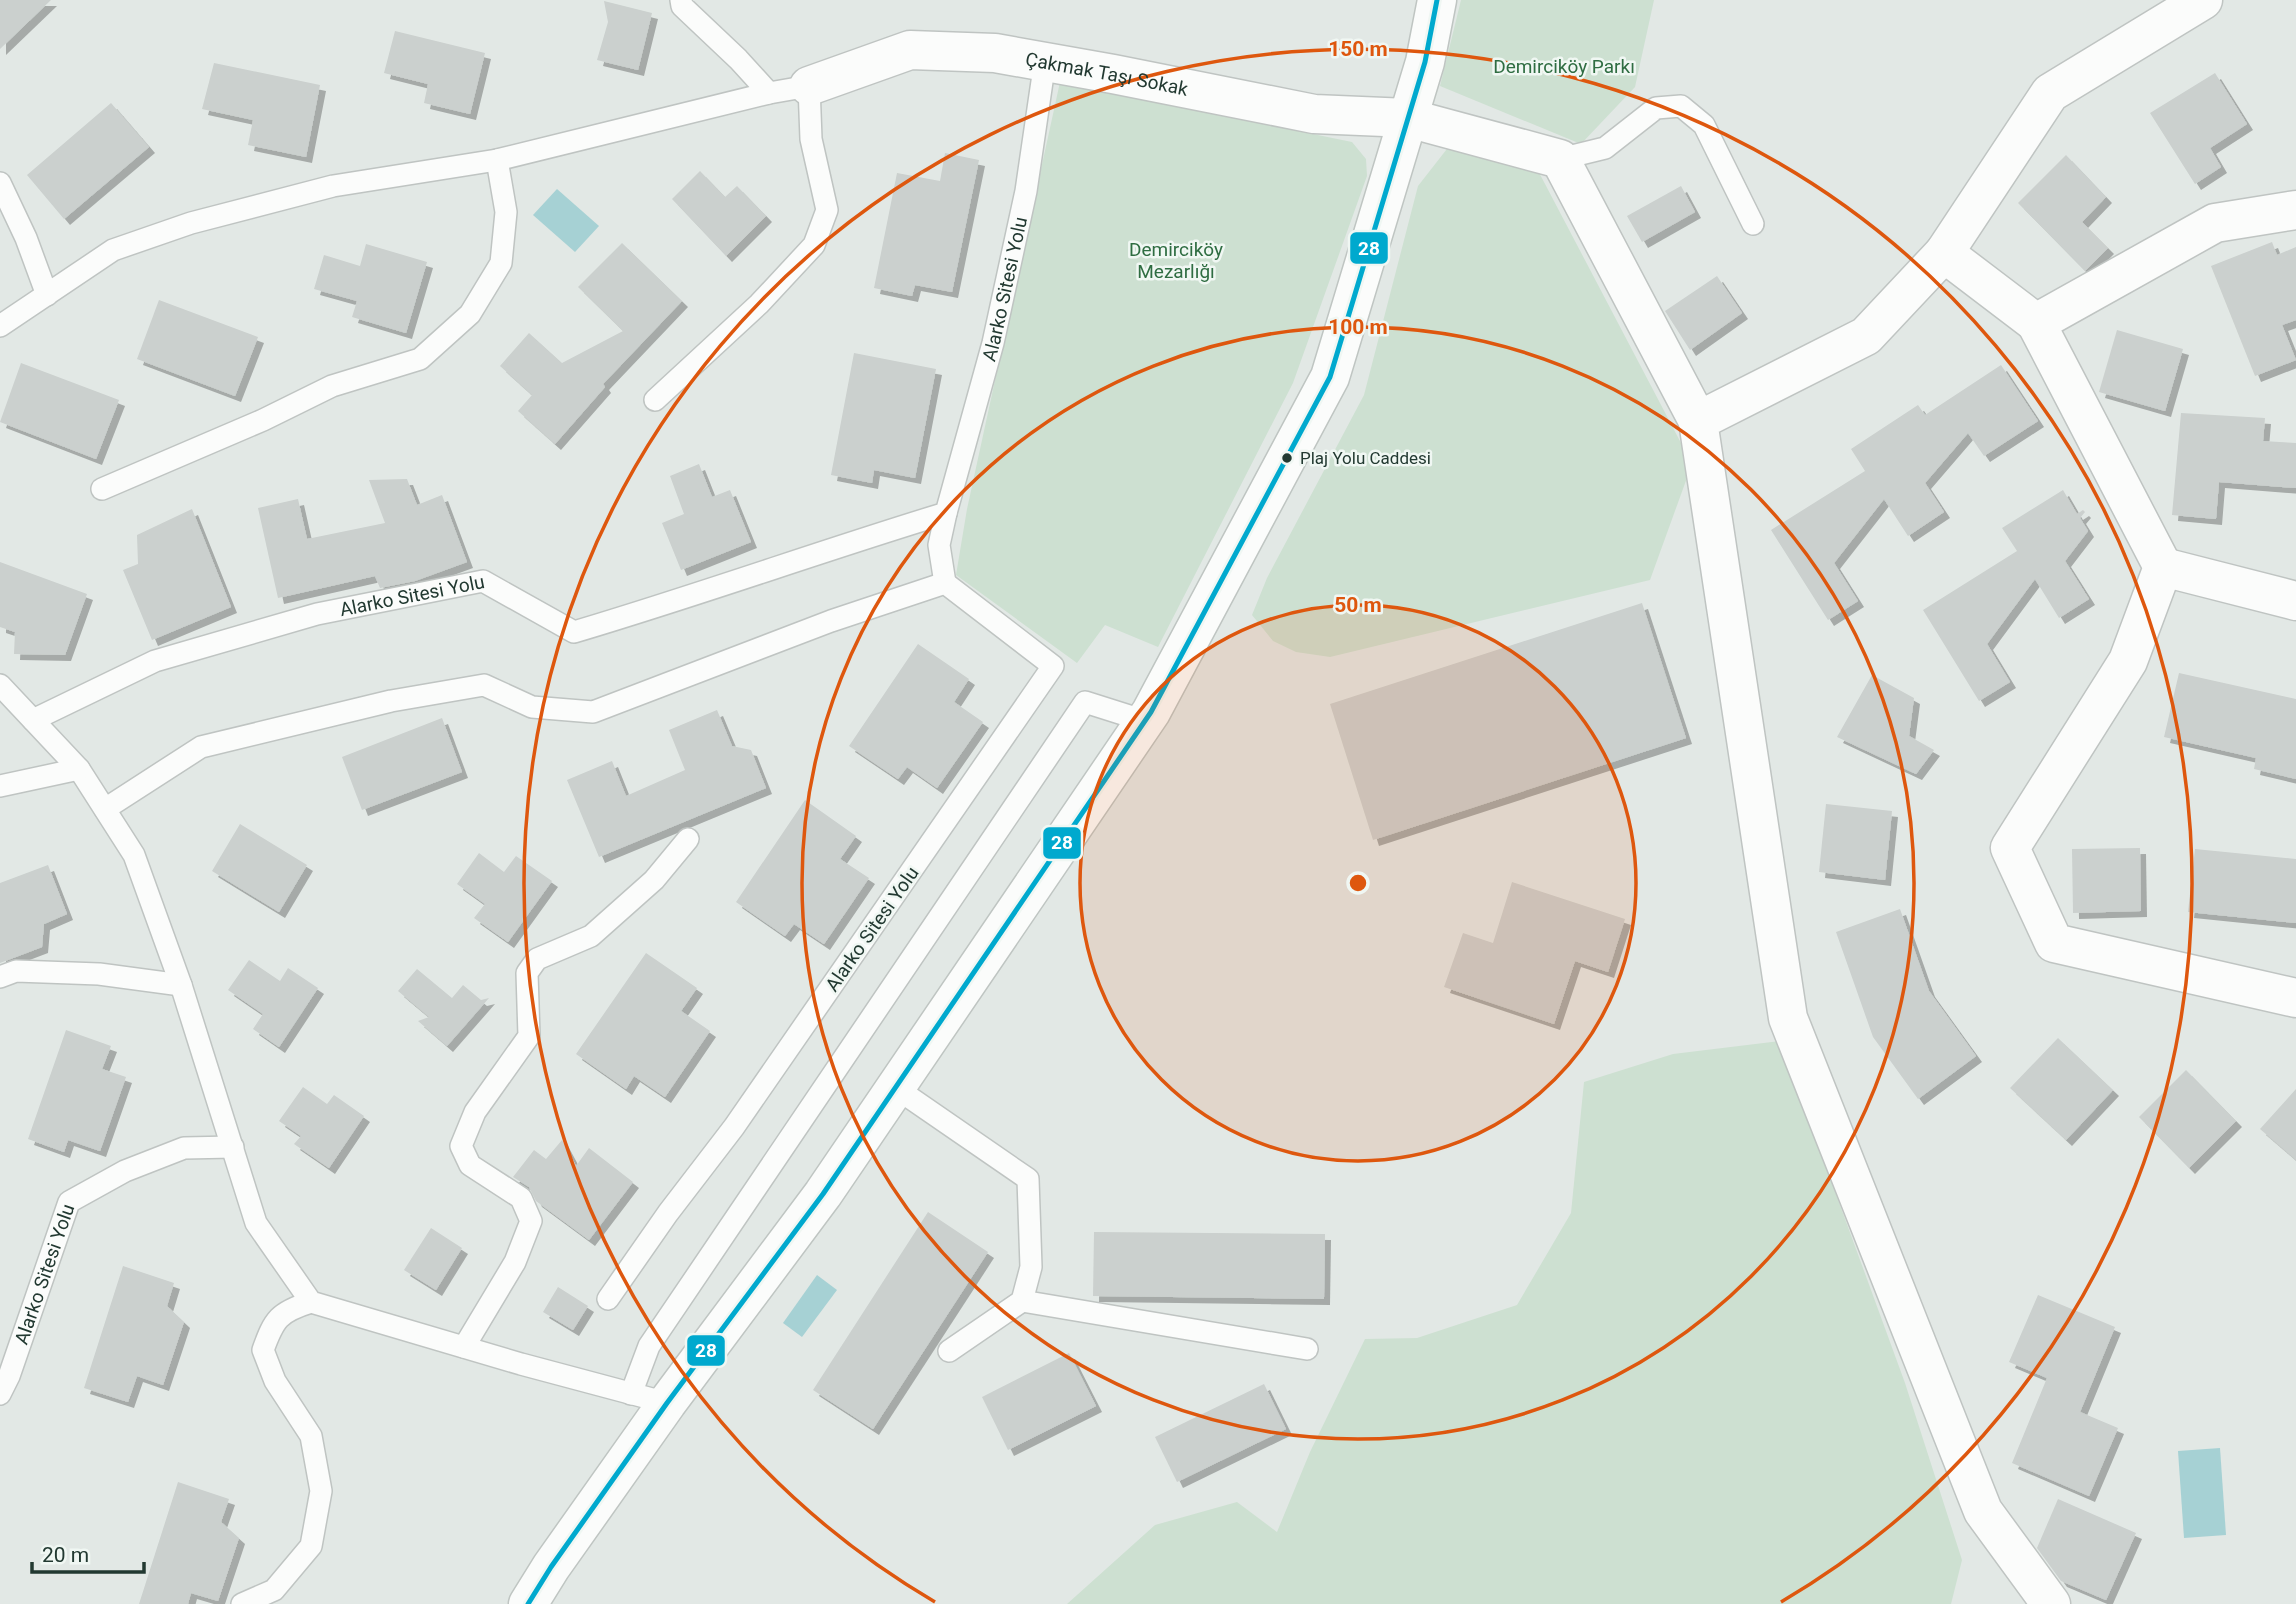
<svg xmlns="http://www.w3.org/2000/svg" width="2296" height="1604" font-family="Roboto,sans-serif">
  <defs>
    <filter id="shadow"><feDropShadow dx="6" dy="6" stdDeviation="0" flood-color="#0004"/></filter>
  </defs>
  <rect width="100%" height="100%" fill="#e2e8e5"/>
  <!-- green -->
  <g fill="#cde0d1">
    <path d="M1461,0h193l-19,87 -54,57 -141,-58z"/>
    <path d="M1060,82l292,60 14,17 1,17 -74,207 -135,264 -53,-22 -28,38 -121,-88 11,-66z"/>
    <path d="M1450,145l84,18 158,301 -42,116 -320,77 -34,-5 -23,-11 -21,-26 15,-37 97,-183 54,-209z"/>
    <path d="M1780,1041l125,342 57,177 -11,44h-884l88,-79 82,-23 40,30 33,-80 55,-113 52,-1 100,-33 54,-92 13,-131 89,-28z"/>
  </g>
  <!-- water -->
  <g fill="#a6d1d4">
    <path d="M557,189l42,37 -24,26 -42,-37z"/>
    <path d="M817,1275l20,15 -35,47 -19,-14z"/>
    <path d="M2220,1448l6,87 -42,3 -6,-87z"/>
  </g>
  <!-- building -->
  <g fill="#cbd0ce" filter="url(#shadow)">
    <path d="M0,0h51l-51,49z"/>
    <path d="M604,1l48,12 -14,57 -41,-10 11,-38z"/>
    <path d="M395,31l90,22 -15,61 -46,-11 4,-19 -44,-11z"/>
    <path d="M214,63l106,22 -14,72 -58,-12 5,-25 -51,-11z"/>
    <path d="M2215,73l32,51 -37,24 11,19 -26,17 -45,-71z"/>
    <path d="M111,103l38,44 -85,72 -37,-44z"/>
    <path d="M945,153l34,7 -27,132 -37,-7 -3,11 -38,-8 23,-115 43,8z"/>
    <path d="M2066,155l40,42 -24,25 26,26 -23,23 -67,-68z"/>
    <path d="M700,171l25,26 12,-11 29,30 -40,40 -54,-57z"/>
    <path d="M1681,186l14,26 -53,30 -15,-26z"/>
    <path d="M2272,242l5,13 19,-8v73l-14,5 14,35 -41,16 -44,-110z"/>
    <path d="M622,243l60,58 -79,83 2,3 -50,57 -37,-33 14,-16 -32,-29 29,-33 33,30 61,-32 -45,-44z"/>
    <path d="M366,244l61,18 -21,71 -54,-16 5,-16 -43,-12 10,-34 36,11z"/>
    <path d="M1717,276l25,37 -52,37 -25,-39z"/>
    <path d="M159,300l99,37 -23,59 -98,-37z"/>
    <path d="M2117,330l66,19 -18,62 -66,-19z"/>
    <path d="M854,353l82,16 -21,109 -41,-8 -2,13 -41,-8z"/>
    <path d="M21,363l98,37 -23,59 -96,-37z"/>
    <path d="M2001,365l37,56 -54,35 -16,-23 -43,50 19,29 -36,24 -24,-37 -50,64 24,38 -30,19 -57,-90 94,-59 -14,-22 67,-44 7,10z"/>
    <path d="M2181,413l84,5 -2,23 33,2v45l-77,-6 -3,37 -44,-4z"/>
    <path d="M699,464l13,33 18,-7 21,52 -70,28 -19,-47 22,-9 -14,-38z"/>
    <path d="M407,479l10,26 25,-10 25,67 -52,19 -35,7 -5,-12 -97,22 -20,-90 40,-9 9,40 78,-16 -16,-43z"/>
    <path d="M2063,490l14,24 6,-4 2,2 -5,6 8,13 -23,30 24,38 -30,19 -24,-39 -48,65 23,38 -31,19 -56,-91 94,-59 -15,-23z"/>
    <path d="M192,509l39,98 -79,33 -29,-70 15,-6 -1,-29z"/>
    <path d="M0,562l87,32 -22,61 -51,-1 1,-22 -15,-5z"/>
    <path d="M1642,603l44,135 -313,102 -43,-136z"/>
    <path d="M918,644l51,35 -15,23 29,20 -46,66 -30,-21 -9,12 -49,-33z"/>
    <path d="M2179,673l117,26v80l-42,-10 2,-11 -92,-21z"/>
    <path d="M1872,675l42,23 -5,38 25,14 -18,24 -79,-37z"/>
    <path d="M717,710l15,36 19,4 15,38 -167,69 -32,-77 45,-19 14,35 59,-26 -16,-40z"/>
    <path d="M442,718l20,54 -100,38 -20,-53z"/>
    <path d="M805,800l51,36 -16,23 29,19 -45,66 -30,-20 -9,12 -49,-34z"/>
    <path d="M1826,804l66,7 -7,69 -66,-8z"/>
    <path d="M240,824l67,41 -28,47 -67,-41z"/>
    <path d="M2140,848l1,63 -68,2 -1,-64z"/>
    <path d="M2195,849l101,10v64l-108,-11z"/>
    <path d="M479,853l25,19 12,-16 36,25 -44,61 -34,-24 11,-14 -28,-20z"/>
    <path d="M48,865l19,49 -23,10 -2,23 -42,16v-80z"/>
    <path d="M1512,882l113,37 -17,53 -33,-11 -21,63 -110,-37 19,-54 30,10z"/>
    <path d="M1900,909l29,82 47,65 -58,43 -45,-62 -37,-105z"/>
    <path d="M646,953l51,35 -16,23 29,20 -45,66 -31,-21 -8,13 -50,-35z"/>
    <path d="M249,960l31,21 8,-13 30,20 -39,59 -26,-18 10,-15 -35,-24z"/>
    <path d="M417,969l35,29 11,-13 18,15 8,-2 -42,48 -29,-25 11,-4 -31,-26z"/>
    <path d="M66,1030l45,16 -9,23 24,8 -26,74 -32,-11 -4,12 -36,-13z"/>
    <path d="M2058,1038l55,52 -47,50 -56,-52z"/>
    <path d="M2186,1070l50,51 -47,47 -50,-51z"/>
    <path d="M303,1087l24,17 7,-9 30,21 -35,52 -35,-24 7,-8 -22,-15z"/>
    <path d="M2296,1089v71l-36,-31z"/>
    <path d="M562,1140l14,26 13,-18 44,34 -44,58 -53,-39 -7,-14 -16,-10 21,-27 12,9z"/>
    <path d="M928,1212l60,40 -115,177 -60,-39z"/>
    <path d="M431,1228l31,20 -26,42 -32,-20z"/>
    <path d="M1094,1232l231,2 -1,65 -231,-3z"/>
    <path d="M123,1266l51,17 -7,23 17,16 -21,63 -26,-9 -9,26 -44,-14z"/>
    <path d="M558,1287l30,19 -15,24 -30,-18z"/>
    <path d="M2038,1295l77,32 -35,85 38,16 -29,68 -77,-33 35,-85 -38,-16z"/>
    <path d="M1069,1353l27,53 -88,44 -26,-53z"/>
    <path d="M1264,1384l22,45 -109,53 -22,-45z"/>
    <path d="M178,1482l51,17 -8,23 18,16 -21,63 -27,-8 -3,11h-49z"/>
    <path d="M2058,1499l78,34 -30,67 -45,-19 -24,-33z"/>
  </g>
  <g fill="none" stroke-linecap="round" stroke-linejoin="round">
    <!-- lane casing -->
    <g stroke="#bfc4c2" stroke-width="24">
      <g id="lane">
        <path d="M681,0l1,6 56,53 31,34"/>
        <path d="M1560,159l45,-11 51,-40 25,-2 23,19 49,99"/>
        <path d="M0,183l26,55 21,57"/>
        <path d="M0,326l113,-76 78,-27 142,-37 164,-26 272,-67 40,-7 2,53 16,71 -13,35 -55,59 -104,96"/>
        <path d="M102,489l161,-69 69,-34 88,-27 50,-45 31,-51 5,-51 -9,-52"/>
        <path d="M945,583l-6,-38 7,-32"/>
        <path d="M0,685l79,84 55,86 47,130 75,238 55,79 210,62 146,39"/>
        <path id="s1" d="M33,720l122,-59 162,-47 166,-33 91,51c125,-37 247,-81 372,-119l47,-170 33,-152 19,-130"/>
        <path d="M0,786l79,-17"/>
        <path d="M105,809l96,-62 190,-46 93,-16 48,22 61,5 238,-91 114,-38 108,83 -319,461 -66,86 -60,86"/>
        <path d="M0,977l16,-6 83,3 82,11"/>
        <path d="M896,1088l132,91 3,88 -9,34 -73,50"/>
        <path d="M1022,1301l285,48"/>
        <path d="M464,1347l51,-85 16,-41 -10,-23 -51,-33 -9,-19 14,-34 54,-76 -2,-63 10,-14 54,-23 63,-56 34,-41"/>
        <path id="s2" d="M0,1394l9,-18 60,-174 56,-31 59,-23 49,-1"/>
        <path d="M631,1394l18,-48 436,-644 60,19"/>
        <path d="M242,1604l32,-14 37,-44 10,-55 -10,-55 -36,-55 -12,-31c11,-31 16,-38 48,-48"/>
      </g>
    </g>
    <!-- street casing -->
    <g stroke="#bfc4c2" stroke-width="41">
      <g id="street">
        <path id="s3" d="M809,86l101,-36 85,3 118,21 201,40 94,4 152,41 138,262"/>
        <path d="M1944,253l92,70 179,-100 81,-13"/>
        <path d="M2036,323l127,244 -35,94 -118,187 44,95 242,55"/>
        <path d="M2163,567l133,34"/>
        <path d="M2051,1604l-68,-93 -195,-493 -90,-597 168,-85 78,-83 106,-160 153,-93"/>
      </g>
    </g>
    <!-- secondary casing -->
    <g stroke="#bfc5c2" stroke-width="41">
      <path id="secondary" d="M528,1604l23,-37 116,-164 156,-209 328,-482 179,-335 95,-315 12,-62"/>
    </g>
    <!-- lane -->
    <use href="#lane" stroke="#fbfcfb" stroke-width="21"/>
    <!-- street -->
    <use href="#street" stroke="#fbfcfb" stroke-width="38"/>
    <!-- secondary -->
    <use href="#secondary" stroke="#fbfcfb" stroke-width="38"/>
    <!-- bus-1 casing -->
    <g stroke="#f0f7f3" stroke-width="10">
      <path id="bus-1" d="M528,1604l23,-37 116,-164 156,-209 328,-482 179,-335 95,-315 12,-62"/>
    </g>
    <!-- bus-1 -->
    <use href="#bus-1" stroke="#00a9ce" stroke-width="5"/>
  </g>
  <!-- distance rings -->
  <circle cx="1358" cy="883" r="278" fill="#de570e" fill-opacity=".12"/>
  <g fill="none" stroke="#de570e" stroke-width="3.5">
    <circle cx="1358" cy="883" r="278"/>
    <circle cx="1358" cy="883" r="556"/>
    <path d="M935 1602A834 834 0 1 1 1781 1602"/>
  </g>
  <!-- markers -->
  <circle fill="#223931" stroke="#f0f7f3" stroke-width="2.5" cx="1287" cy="458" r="6"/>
  <g text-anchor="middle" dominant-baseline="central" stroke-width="5" stroke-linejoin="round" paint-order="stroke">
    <!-- bus labels -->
    <g font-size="17" fill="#223931" stroke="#f0f7f3" text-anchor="start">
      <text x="1300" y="458">Plaj Yolu Caddesi</text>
    </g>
    <!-- park labels -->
    <g font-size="19" fill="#2f6d42" stroke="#f0f7f3">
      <text x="1564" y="66">Demirciköy Parkı</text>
      <text x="1176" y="249">Demirciköy<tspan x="1176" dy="22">Mezarlığı</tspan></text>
    </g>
    <!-- street labels -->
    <g font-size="19" fill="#223931" stroke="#f0f7f3">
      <text stroke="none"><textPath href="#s3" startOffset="306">Çakmak Taşı Sokak</textPath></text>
      <text stroke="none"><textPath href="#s1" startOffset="1200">Alarko Sitesi Yolu</textPath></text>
      <text stroke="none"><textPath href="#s1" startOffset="401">Alarko Sitesi Yolu</textPath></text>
      <text transform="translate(872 929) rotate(-55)">Alarko Sitesi Yolu</text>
      <text stroke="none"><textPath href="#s2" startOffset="128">Alarko Sitesi Yolu</textPath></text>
    </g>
  </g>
  <circle cx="1358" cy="883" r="10" fill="#de570e" stroke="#f0f7f3" stroke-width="3.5"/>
  <g font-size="21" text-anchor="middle" font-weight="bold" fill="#de570e" stroke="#f0f7f3" stroke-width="5" stroke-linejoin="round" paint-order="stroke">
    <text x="1358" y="56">150 m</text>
    <text x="1358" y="334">100 m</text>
    <text x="1358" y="612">50 m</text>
  </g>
  <g stroke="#f0f7f3" stroke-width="2.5">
    <rect x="1349" y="231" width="40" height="34" rx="7" fill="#00a9ce"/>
    <rect x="1042" y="826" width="40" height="34" rx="7" fill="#00a9ce"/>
    <rect x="686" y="1334" width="40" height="33" rx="7" fill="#00a9ce"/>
  </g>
  <g font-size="19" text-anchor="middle" font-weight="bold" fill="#fff">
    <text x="1369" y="255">28</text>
    <text x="1062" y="849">28</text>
    <text x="706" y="1357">28</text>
  </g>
  <!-- scale -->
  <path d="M32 1562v10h112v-10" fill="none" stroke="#223931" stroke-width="3.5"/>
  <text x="42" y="1562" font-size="21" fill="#223931" stroke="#f0f7f3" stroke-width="5" paint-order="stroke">20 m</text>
</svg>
